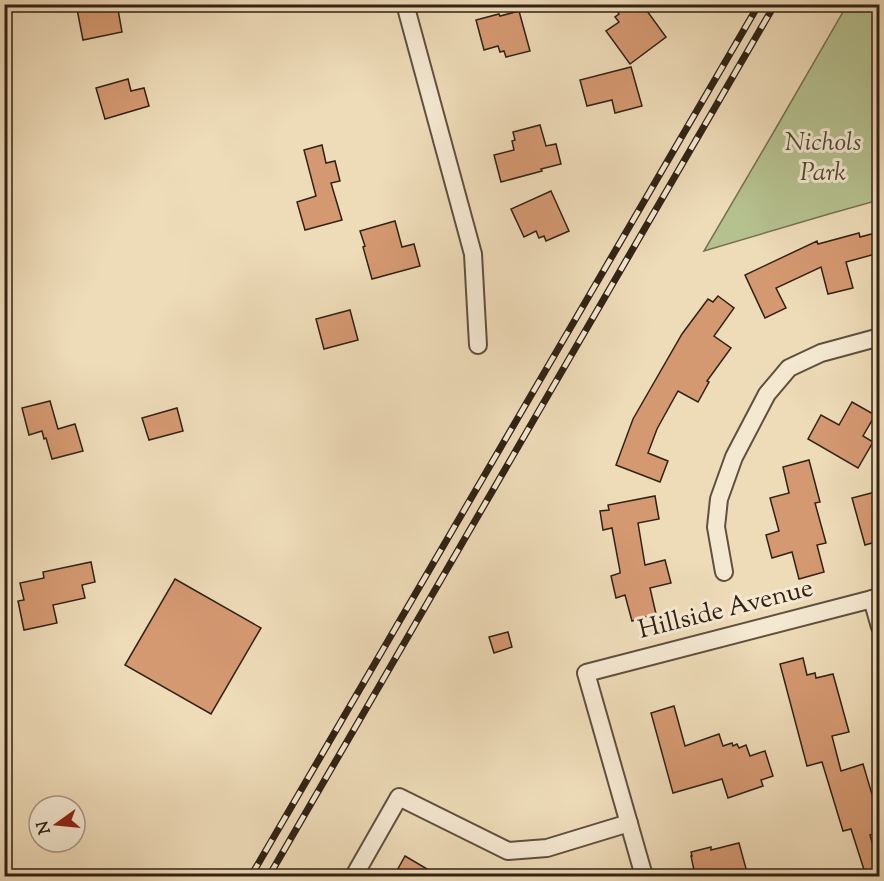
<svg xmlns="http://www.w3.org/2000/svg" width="884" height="881" font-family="'Sorts Mill Goudy',serif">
  <rect width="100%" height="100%" fill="#eedbb8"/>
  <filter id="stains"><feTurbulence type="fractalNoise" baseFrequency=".00333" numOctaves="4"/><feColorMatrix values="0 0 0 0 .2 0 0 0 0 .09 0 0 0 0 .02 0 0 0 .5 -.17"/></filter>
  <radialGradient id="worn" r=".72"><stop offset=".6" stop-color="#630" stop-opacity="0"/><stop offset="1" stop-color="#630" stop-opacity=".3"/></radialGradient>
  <!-- green -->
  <path fill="#b6c190" stroke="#747252" stroke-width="1.5" d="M847,5h32v195l-50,14 -125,37 72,-123z"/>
  <!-- building -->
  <g fill="#d59972" stroke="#312215" stroke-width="1.5">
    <path d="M76,4h41l5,28 -39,8z"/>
    <path d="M612,4h30l24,33 -36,27 -24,-33 13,-9 -4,-5 4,-3z"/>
    <path d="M519,11l11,40 -24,6 -2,-6 -4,1 -2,-6 -14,4 -8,-30 23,-6 1,2z"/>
    <path d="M631,67l11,39 -27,7 -3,-13 -25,6 -7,-26z"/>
    <path d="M128,79l3,12 13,-3 5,18 -44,13 -9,-31z"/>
    <path d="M540,125l6,21 10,-2 5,20 -20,5 1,2 -41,11 -7,-27 20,-5 -2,-9 3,-1 -2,-8z"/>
    <path d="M322,145l4,18 9,-2 5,20 -9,2 11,37 -37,10 -8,-28 19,-6 -12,-46z"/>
    <path d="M551,191l18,40 -23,10 -2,-5 -5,2 -3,-7 -12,6 -13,-28z"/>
    <path d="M395,221l7,26 12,-3 6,22 -48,13 -9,-32 2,-1 -5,-15z"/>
    <path d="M879,232v21l-33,9 7,26 -25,6 -7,-27 -45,21 10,20 -21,10 -20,-43 72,-34 1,3 41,-11 1,4z"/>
    <path d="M718,296l16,12 -20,28 17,12 -24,33 2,1 -11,20 -20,-11 -21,38 -9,24 20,8 -8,21 -44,-17 17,-46 49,-85 26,-35 5,3z"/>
    <path d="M350,310l8,30 -34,9 -8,-30z"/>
    <path d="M50,401l8,28 17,-5 8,27 -31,8 -6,-21 -2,1 -2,-8 -13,4 -7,-27z"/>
    <path d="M852,402l23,13 -12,21 10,6 -15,26 -50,-29 13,-24 18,10z"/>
    <path d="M177,408l6,23 -34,9 -7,-22z"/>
    <path d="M809,460l11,42 -5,1 11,40 -9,2 7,27 -25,7 -7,-27 -20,6 -6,-23 13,-4 -9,-33 19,-5 -6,-26z"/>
    <path d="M879,491v50l-14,4 -13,-47z"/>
    <path d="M655,496l4,23 -21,4 7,42 20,-5 6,23 -21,5 6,26 -24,7 -7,-26 -9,3 -5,-22 9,-3v-2l-8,-43 -9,2 -3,-19 9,-1 -1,-5z"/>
    <path d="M91,562l4,20 -13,3 3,13 -32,7 4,18 -33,7 -6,-29 6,-1 -4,-17 24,-5 -1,-6z"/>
    <path d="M175,579l86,49 -50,86 -86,-49z"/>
    <path d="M508,632l4,15 -18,6 -5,-16z"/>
    <path d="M803,658l4,17 8,-2 1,5 17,-4 16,58 -17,4 9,35 22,-7 16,54v14l-9,3 9,32v9h-13l-15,-47 -8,2 -21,-69 -15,4 -27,-102z"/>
    <path d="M674,706l11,40 34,-12 4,12 9,-3 1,3 4,-2 2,4 7,-3 4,11 15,-5 8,25 -12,4 2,6 -35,12 -6,-19 -49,14 -22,-80z"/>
    <path d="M739,843l9,33h-33l-2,-6 -18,5 -4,-19h1l-1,-4 20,-5v3z"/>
    <path d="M405,856l34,20h-45z"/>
  </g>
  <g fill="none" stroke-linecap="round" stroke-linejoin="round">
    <!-- street casing -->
    <g stroke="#60503e" stroke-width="20">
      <g id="street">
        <path d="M405,4l68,250 5,91"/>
        <path d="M724,572l-8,-45 3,-28 15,-42 33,-63 22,-26 32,-15 59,-16"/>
        <path d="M872,599l8,28"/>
        <path d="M354,876l45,-79 109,54 39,-3 82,-25"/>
        <path d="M644,876l-58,-203 294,-76"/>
      </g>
    </g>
    <!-- street -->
    <use href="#street" stroke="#f4e8d1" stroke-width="16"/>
    <!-- rail casing -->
    <g stroke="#312215" stroke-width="7">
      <g id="rail">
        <path d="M251,876l508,-872"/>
        <path d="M269,876l506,-872"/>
      </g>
    </g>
    <!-- rail -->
    <use href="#rail" stroke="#f4e8d1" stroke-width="4.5" stroke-dasharray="14" stroke-linecap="butt"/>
  </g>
  <g text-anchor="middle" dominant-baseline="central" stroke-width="6" stroke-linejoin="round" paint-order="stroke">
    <!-- park labels -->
    <g font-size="26" font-style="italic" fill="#524a34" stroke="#f4e8d1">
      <text x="823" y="143">Nichols<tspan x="823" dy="30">Park</tspan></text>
    </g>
    <!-- street labels -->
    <g font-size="26" fill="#312215" stroke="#f4e8d1">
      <text transform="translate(726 610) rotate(-14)">Hillside Avenue</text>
    </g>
  </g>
  <!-- margin -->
  <rect width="884" height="881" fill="none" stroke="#eedbb8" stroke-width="24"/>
  <rect x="6" y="6" width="872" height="869" fill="none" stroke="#312215" stroke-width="3"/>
  <rect x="12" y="12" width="860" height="857" fill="none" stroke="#312215" stroke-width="1.5"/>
  <!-- north arrow -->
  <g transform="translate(57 824) rotate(255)"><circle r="28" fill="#f4e8d1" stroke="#a69986" stroke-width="1.5"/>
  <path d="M0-4.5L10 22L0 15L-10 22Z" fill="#8f2418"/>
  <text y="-9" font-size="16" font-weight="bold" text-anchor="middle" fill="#312215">N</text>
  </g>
  <rect width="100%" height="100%" filter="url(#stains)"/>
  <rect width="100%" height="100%" fill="url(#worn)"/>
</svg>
